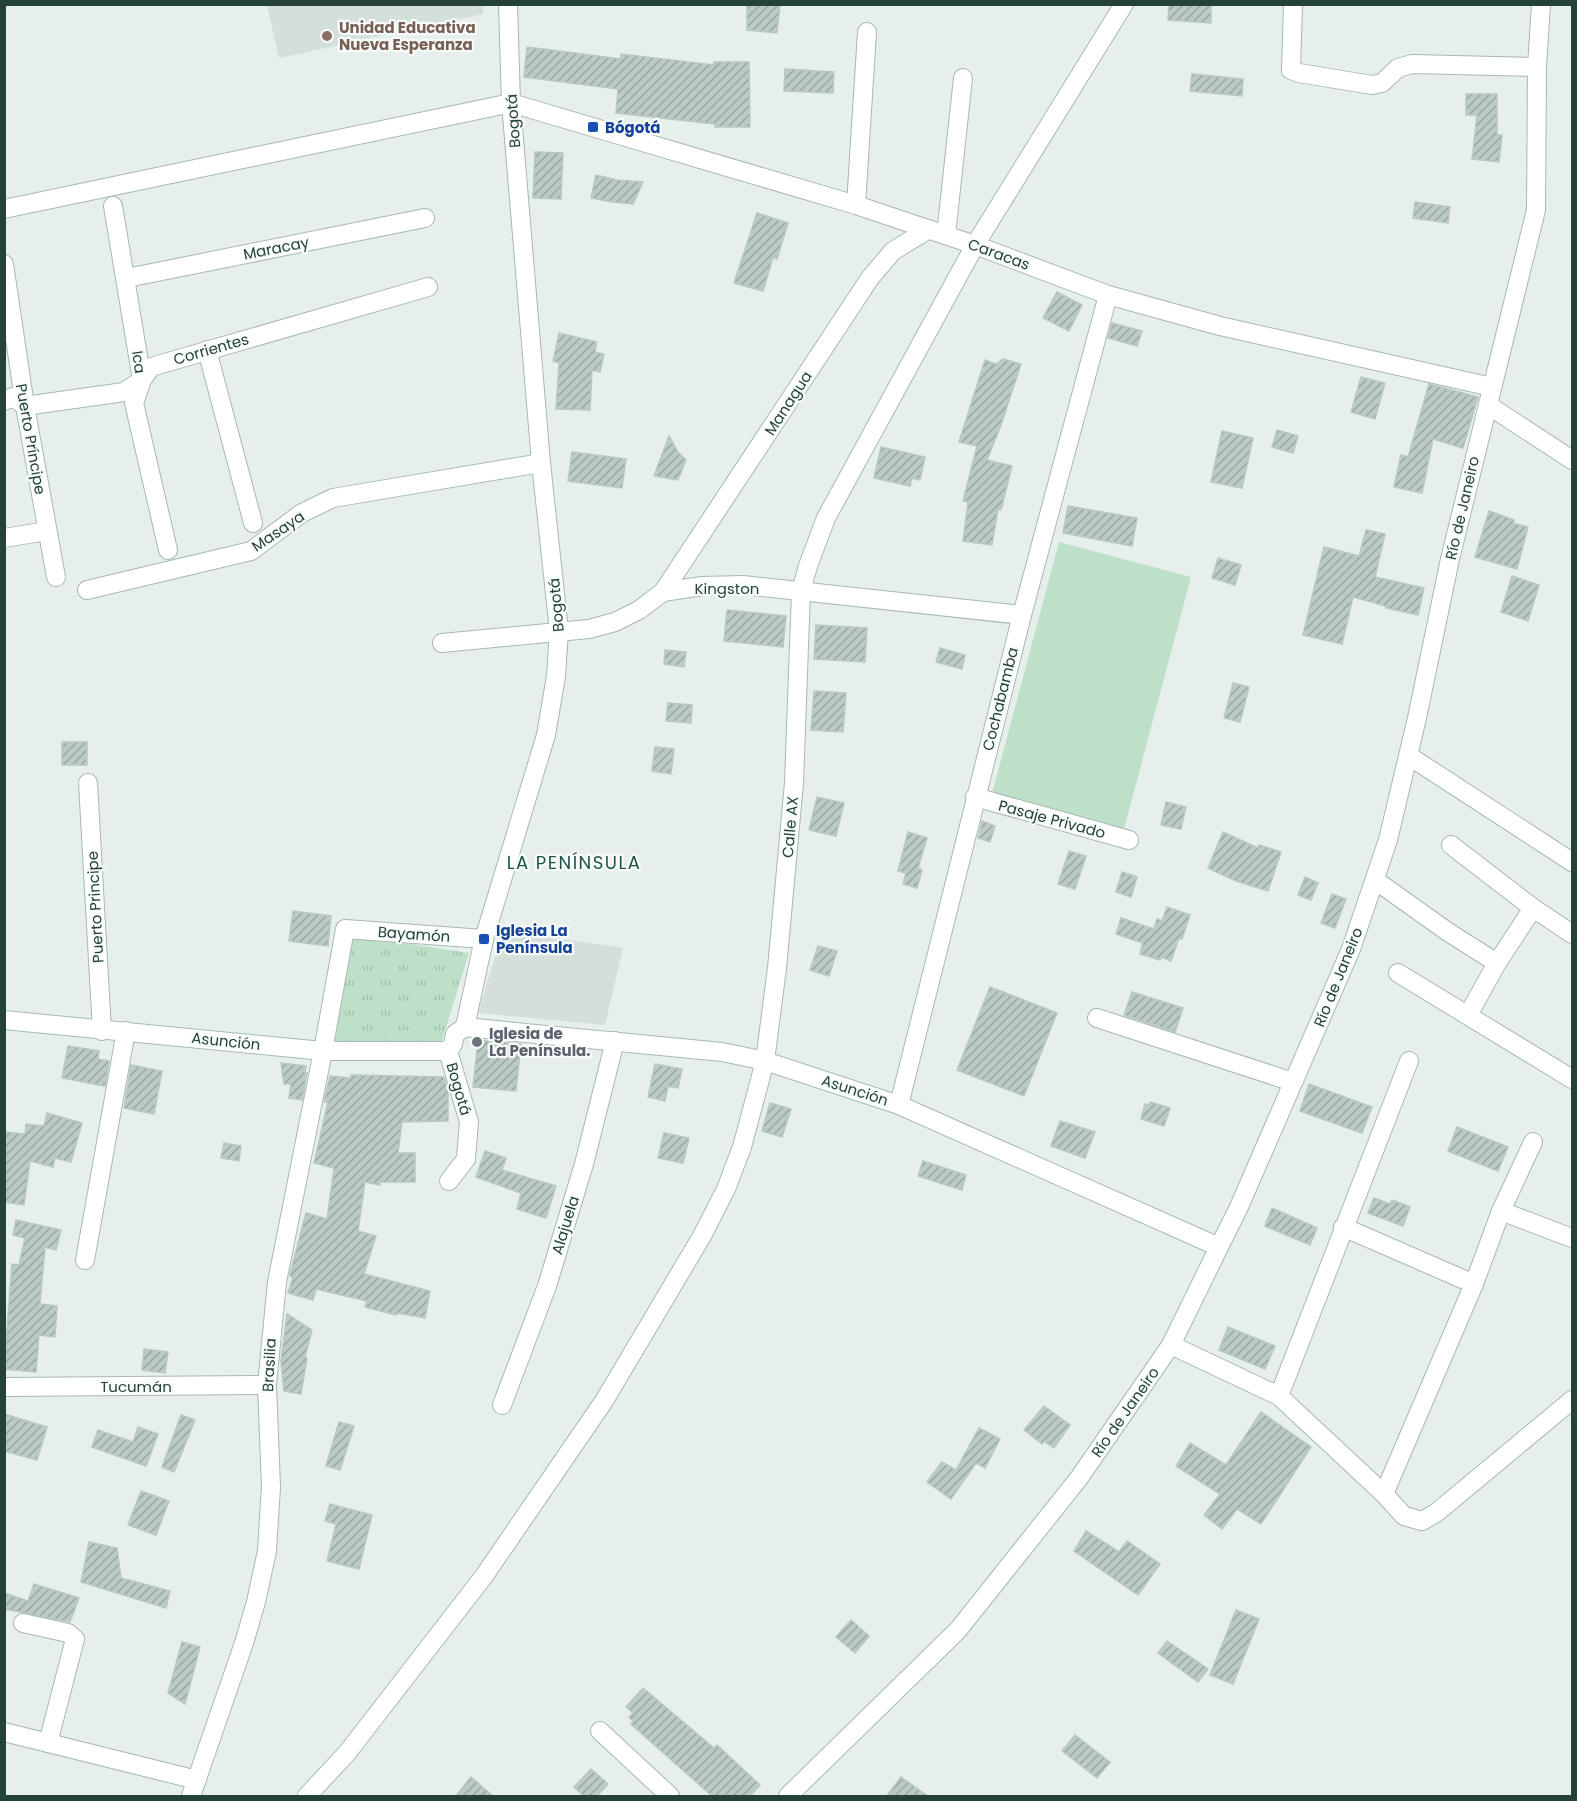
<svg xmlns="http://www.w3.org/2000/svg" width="1577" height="1801" font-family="Poppins,sans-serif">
  <defs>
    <pattern id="park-tufts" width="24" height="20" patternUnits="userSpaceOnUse" patternTransform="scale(1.5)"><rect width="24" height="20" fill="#bfe0c8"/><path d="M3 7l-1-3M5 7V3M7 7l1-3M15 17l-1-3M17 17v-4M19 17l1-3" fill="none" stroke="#a4c1ad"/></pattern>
    <pattern id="building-hatch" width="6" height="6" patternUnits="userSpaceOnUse" patternTransform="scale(1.5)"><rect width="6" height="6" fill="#bbcac4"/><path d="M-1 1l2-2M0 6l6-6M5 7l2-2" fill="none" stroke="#98a6a0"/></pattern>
  </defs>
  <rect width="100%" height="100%" fill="#e6efeb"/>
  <!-- built -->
  <g fill="#d4dfda">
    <path d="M483,5v9l-204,44 -12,-53z"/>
    <path d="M503,930l120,18 -18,77 -127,-12z"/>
  </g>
  <!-- grass -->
  <path fill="#bfe0c8" d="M1059,542l132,35 -67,252 -132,-35z"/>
  <!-- park -->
  <path fill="url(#park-tufts)" d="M351,935l118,18 -29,94 -108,-6z"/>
  <!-- building -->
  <g fill="url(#building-hatch)" stroke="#b8c9c2" stroke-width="1.5">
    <path d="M747,4h33l-3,29 -30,-3z"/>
    <path d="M1169,4h42v19l-43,-3z"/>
    <path d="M527,47l94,12v-5l93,11v-3h35l1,65h-35v-3l-99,-11 2,-24 -94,-12z"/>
    <path d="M785,69l49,3 -1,21 -49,-2z"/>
    <path d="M1192,74l51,5 -1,17 -52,-5z"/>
    <path d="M1466,94h31v41h5l-3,27 -27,-3 5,-44h-11z"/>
    <path d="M535,152l28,1 -2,46 -28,-1z"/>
    <path d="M596,175l21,5 26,2 -10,22 -21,-2 -21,-4z"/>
    <path d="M1415,202l35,5 -2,16 -35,-5z"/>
    <path d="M757,213l31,10 -11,36 -4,-2 -10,34 -29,-8z"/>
    <path d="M1057,292l25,13 -13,26 -26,-13z"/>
    <path d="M1112,323l30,8 -5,15 -29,-8z"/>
    <path d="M559,333l38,9 -2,10 9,2 -4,18 -8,-2 -2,40 -34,-1 3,-46 -6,-2z"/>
    <path d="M1003,359l18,5 -20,61 -14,35 25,6 -11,44 -3,-1 -6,36 -29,-4 5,-39 -5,-1 14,-55 -18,-4 26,-82 11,4z"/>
    <path d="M1361,377l24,6 -10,36 -24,-7z"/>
    <path d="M1429,384l49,13 -15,51 -30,-9 -11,54 -28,-6 7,-32 7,2z"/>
    <path d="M1277,430l21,6 -5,17 -21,-6z"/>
    <path d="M1222,431l31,7 -11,50 -31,-6z"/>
    <path d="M669,436l9,16 8,8 -8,20 -24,-4z"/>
    <path d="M881,447l44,10 -5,23 -8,-2 -2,8 -36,-8z"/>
    <path d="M572,452l54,7 -4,29 -54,-7z"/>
    <path d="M1068,506l69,12 -5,28 -69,-13z"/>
    <path d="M1489,511l25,9 -1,3 15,4 -11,42 -42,-12z"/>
    <path d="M1366,530l19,4 -10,43 49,11 -6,27 -32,-7v-2l-33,-9 -11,47 -39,-9 21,-88 35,9z"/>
    <path d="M1218,558l23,7 -6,20 -23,-7z"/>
    <path d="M1512,576l27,9 -11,36 -27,-9z"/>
    <path d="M727,610l59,6 -3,31 -59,-6z"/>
    <path d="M816,625l51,3 -2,34 -51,-3z"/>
    <path d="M940,648l25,7 -3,14 -26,-7z"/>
    <path d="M665,650l21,2 -2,15 -20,-3z"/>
    <path d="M1233,683l16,4 -9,35 -16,-4z"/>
    <path d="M814,691l32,2 -3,39 -32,-2z"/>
    <path d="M668,703l24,2 -1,18 -25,-2z"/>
    <rect x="62" y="742" width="25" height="23"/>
    <path d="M655,747l19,2 -3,25 -19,-3z"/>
    <path d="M817,797l27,6 -8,33 -27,-6z"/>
    <path d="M1166,802l20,5 -5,22 -20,-4z"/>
    <path d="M982,821l13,5 -5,16 -12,-4z"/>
    <path d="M908,832l19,6 -9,30 4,2 -5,18 -14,-4 3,-11 -8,-2z"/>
    <path d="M1223,832l35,16 1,-3 22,7 -13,39 -32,-10 -28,-13z"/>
    <path d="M1069,851l17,5 -11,33 -17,-5z"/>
    <path d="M1122,872l15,5 -6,20 -15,-5z"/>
    <path d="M1305,877l13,6 -7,17 -13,-5z"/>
    <path d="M1332,894l14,5 -11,29 -14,-5z"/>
    <path d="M1167,907l23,8 -8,24 -3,-1 -8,23 -10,-4 -1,3 -20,-6 3,-11 -27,-9 5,-16 33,11 3,-10 5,2z"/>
    <path d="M293,911l38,5 -3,30 -39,-5z"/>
    <path d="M818,946l19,5 -8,25 -19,-6z"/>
    <path d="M990,987l67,26 -33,83 -67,-26z"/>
    <path d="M1132,992l51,16 -8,24 -51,-17z"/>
    <path d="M478,1040l43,4 -5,47 -43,-4z"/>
    <path d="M68,1046l31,5 -1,8 11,2 -4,25 -43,-8z"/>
    <path d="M281,1063l25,3 -1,7h2l-5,27 -13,-2 2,-14h-7z"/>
    <path d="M655,1064l27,5 -4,19 -10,-2 -3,15 -17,-4z"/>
    <path d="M131,1065l31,6 -8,43 -30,-6z"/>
    <path d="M351,1075l93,2 4,14v30l-46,1 -4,31h17v29h-35v3l-15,-3 -7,49 18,5 -12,38 66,17 -5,27 -28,-5 -1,2 -31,-8 2,-6 -51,-12 -3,11 -25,-7 5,-16 -3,-1v-2l16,-61 21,6 7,-51 -20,-5 14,-61h-4l6,-26 21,2z"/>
    <path d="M1309,1084l63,23 -10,26 -62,-22z"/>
    <path d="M1150,1102l20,6 -6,18 -23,-7 4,-15 4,1z"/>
    <path d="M770,1103l21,6 -9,28 -20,-6z"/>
    <path d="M47,1113l35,10 -11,39 -16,-4 -2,9 -23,-6 -6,44 -20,-3v-70l21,2 1,-10 18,2z"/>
    <path d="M1060,1121l35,11 -10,26 -34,-12z"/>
    <path d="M1457,1127l51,20 -10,24 -50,-20z"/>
    <path d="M664,1133l25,5 -6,25 -25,-5z"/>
    <path d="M224,1143l17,3 -2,15 -18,-3z"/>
    <path d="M485,1151l21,7 -4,12 54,16 -10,32 -29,-9 4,-16 -45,-16z"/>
    <path d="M923,1161l43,14 -4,15 -44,-14z"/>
    <path d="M1374,1198l16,6 2,-4 18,7 -7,19 -35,-13z"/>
    <path d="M1272,1208l45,20 -7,17 -45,-19z"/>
    <path d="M16,1220l45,10 -5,20 -11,-3 -5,57 17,2 -2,31 -16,-2 -3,37 -32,-3 8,-105 7,1 6,-27 -12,-3z"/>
    <path d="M287,1314l25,16 -7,27 2,1 -6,36 -17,-3 -3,-30z"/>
    <path d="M1228,1327l47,19 -10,23 -46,-19z"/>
    <path d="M144,1349l24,3 -3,21 -23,-3z"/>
    <path d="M1044,1406l26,19 -16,23 -10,-7 -2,3 -18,-14z"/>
    <path d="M1261,1412l50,35 -50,77 -24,-15 -15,20 -18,-14 16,-21 -44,-28 14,-23 36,22z"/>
    <path d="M4,1414l43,13 -10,33 -33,-9z"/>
    <path d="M181,1415l14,5 -21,52 -12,-5z"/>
    <path d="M339,1422l15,4 -14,44 -14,-4z"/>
    <path d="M138,1427l20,7 -12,32 -54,-19 6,-17 35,12z"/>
    <path d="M979,1428l21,11 -15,29 -9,-5 -25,36 -24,-17 15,-20 14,8z"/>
    <path d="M141,1491l28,10 -13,34 -28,-10z"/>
    <path d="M330,1504l42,11 -13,54 -32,-8 9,-37 -11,-3z"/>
    <path d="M1086,1531l33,21 8,-11 33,23 -22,31 -64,-44z"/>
    <path d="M89,1542l28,6 4,30 49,13 -4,17 -85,-26z"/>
    <path d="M34,1584l45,14 -9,24 -66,-13v-16l24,8z"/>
    <path d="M1236,1610l23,9 -26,65 -23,-9z"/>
    <path d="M851,1620l18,16 -14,17 -19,-16z"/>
    <path d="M1167,1641l41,28 -10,13 -40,-29z"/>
    <path d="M182,1642l18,5 -15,57 -17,-11z"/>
    <path d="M643,1688l71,60 3,-3 43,40 -11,12h-36l-82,-73 2,-3 -4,-4 4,-4 -7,-6z"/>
    <path d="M1075,1735l35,27 -13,16 -35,-27z"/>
    <path d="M591,1769l17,15 -12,13h-11l-11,-10z"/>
    <path d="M471,1777l23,20h-39z"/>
    <path d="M901,1777l28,20h-43z"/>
  </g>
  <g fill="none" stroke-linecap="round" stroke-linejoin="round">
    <!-- street casing -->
    <g stroke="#a8b8b2" stroke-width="20">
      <g id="street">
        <path d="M1293,4l-2,66 8,3 73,12 10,-2 16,-15 14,-4 125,3"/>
        <path d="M856,205l11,-173"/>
        <path d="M113,206l29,174 -8,23 34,147"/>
        <path d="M4,209l507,-106 345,102 119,40 133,50 112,31 272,61"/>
        <path d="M946,235l17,-157"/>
        <path d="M4,264l21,142 31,171"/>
        <path d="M127,278l298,-60"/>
        <path d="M207,350l46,173"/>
        <path d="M4,401l9,-4 12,9 99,-14 18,-12 9,-13 277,-80"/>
        <path d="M1488,405l84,55"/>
        <path d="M4,538l43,-7"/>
        <path d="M87,590l164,-39 51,-38 31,-15 208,-35"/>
        <path d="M663,592l207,-314 23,-27 36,-22"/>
        <path d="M442,643l147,-14 26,-7 24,-12 24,-18 39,-6 41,-1 279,30"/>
        <path d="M1409,756l163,106"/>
        <path d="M88,783l14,248"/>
        <path d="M975,797l154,43"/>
        <path d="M1451,845l82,63 39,26"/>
        <path d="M1375,880l73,52 49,31 36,-55"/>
        <path d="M1398,973l174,106"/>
        <path d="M1468,1015l29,-52"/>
        <path d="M1097,1018l196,64"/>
        <path d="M465,1027l19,-88 62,-204 10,-59 3,-45 -18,-168 -30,-360 -3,-99"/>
        <path d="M448,1051l21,71 -3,37 -17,22"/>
        <path d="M899,1105l123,-490 86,-320"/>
        <path d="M1501,1211l71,27"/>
        <path d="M1343,1227l131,57"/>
        <path d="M1219,1247l20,-40 112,-258 37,-109 29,-122 33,-159 86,-349 1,-143 4,-63"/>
        <path d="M85,1260l41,-229"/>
        <path d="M1171,1345l108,51 105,98 20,22 18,5 14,-8 136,-113"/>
        <path d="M4,1387l263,-2"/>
        <path d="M1279,1396l130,-335"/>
        <path d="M502,1405l45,-119 37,-122 31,-123"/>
        <path d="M1384,1494l90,-210 27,-73 32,-69"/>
        <path d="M23,1623l45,10 7,6 -27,104"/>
        <path d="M600,1731l70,65"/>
        <path d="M4,1732l193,48"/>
        <path d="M191,1796l53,-153 12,-41 11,-51 4,-64 -4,-102 10,-103 46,-231 22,-122 139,10"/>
        <path d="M307,1796l40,-43 137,-177 120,-175 98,-165 24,-47 16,-42 23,-86 12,-93 17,-185 7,-192 7,-25 18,-48 149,-273 149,-241"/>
      </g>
    </g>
    <!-- secondary casing -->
    <g stroke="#a4bbb3" stroke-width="20">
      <path id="secondary" d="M4,1020l319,31h125l5,-7 2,-10 10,-7 257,25 43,9 134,44 320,142 -48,98 -92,133 -121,152 -170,166"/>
    </g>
    <!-- street -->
    <use href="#street" stroke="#fff" stroke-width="18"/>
    <!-- secondary -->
    <use href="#secondary" stroke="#fff" stroke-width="18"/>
  </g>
  <!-- markers -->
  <circle fill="#8d6e63" stroke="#f7fbf9" stroke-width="2" cx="327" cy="36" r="6"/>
  <g fill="#1a4fb4" stroke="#f7fbf9" stroke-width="2">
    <rect x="587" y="121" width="12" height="12" rx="3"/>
    <rect x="478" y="933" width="12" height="12" rx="3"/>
  </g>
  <circle fill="#6b7280" stroke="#f7fbf9" stroke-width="2" cx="477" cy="1042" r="6"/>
  <g text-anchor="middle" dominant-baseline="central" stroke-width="4.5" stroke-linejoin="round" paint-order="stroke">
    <!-- education labels -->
    <g font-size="15" font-weight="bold" fill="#785e54" stroke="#f7fbf9" text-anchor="start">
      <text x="339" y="27">Unidad Educativa<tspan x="339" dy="17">Nueva Esperanza</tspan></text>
    </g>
    <!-- street labels -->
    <g font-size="15" fill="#24423a" stroke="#f7fbf9">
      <text transform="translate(513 121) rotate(-94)">Bogotá</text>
      <text transform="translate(276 248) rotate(-11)">Maracay</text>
      <text transform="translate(999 254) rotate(20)">Caracas</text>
      <text transform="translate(211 349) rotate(-16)">Corrientes</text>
      <text transform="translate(139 362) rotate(82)">Ica</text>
      <text transform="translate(788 403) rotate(-57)">Managua</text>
      <text transform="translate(31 439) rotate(80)">Puerto Príncipe</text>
      <text transform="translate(1462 508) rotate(-77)">Río de Janeiro</text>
      <text transform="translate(278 531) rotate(-34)">Masaya</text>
      <text x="727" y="588">Kingston</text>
      <text transform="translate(556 605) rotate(-95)">Bogotá</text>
      <text transform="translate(1000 699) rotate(-76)">Cochabamba</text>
      <text transform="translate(1052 819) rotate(15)">Pasaje Privado</text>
      <text transform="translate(790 827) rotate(-85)">Calle AX</text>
      <text transform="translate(95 907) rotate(-93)">Puerto Principe</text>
      <text transform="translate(414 934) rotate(4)">Bayamón</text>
      <text transform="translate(1338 977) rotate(-68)">Río de Janeiro</text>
      <text transform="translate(226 1041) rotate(6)">Asunción</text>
      <text transform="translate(459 1089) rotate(74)">Bogotá</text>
      <text transform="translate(855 1090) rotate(18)">Asunción</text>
      <text transform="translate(565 1225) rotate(-73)">Alajuela</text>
      <text transform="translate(269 1365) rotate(-87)">Brasilia</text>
      <text x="136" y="1386">Tucumán</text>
      <text transform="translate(1125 1412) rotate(-55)">Río de Janeiro</text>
    </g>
    <!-- transit labels -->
    <g font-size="15" font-weight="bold" fill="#164399" stroke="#f7fbf9" text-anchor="start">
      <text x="605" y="127">Bógotá</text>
      <text x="496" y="930">Iglesia La<tspan x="496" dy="17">Península</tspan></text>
    </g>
    <!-- worship labels -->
    <g font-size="15" font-weight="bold" fill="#5b616d" stroke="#f7fbf9" text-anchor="start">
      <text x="489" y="1033">Iglesia de<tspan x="489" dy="17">La Península.</tspan></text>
    </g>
    <!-- quarter labels -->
    <g font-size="18" letter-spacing="1.5" fill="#1f5548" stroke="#f7fbf9">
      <text x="574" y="862">LA PENÍNSULA</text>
    </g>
  </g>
  <!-- border -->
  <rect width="1577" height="1801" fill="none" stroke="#24423a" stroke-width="12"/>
</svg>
